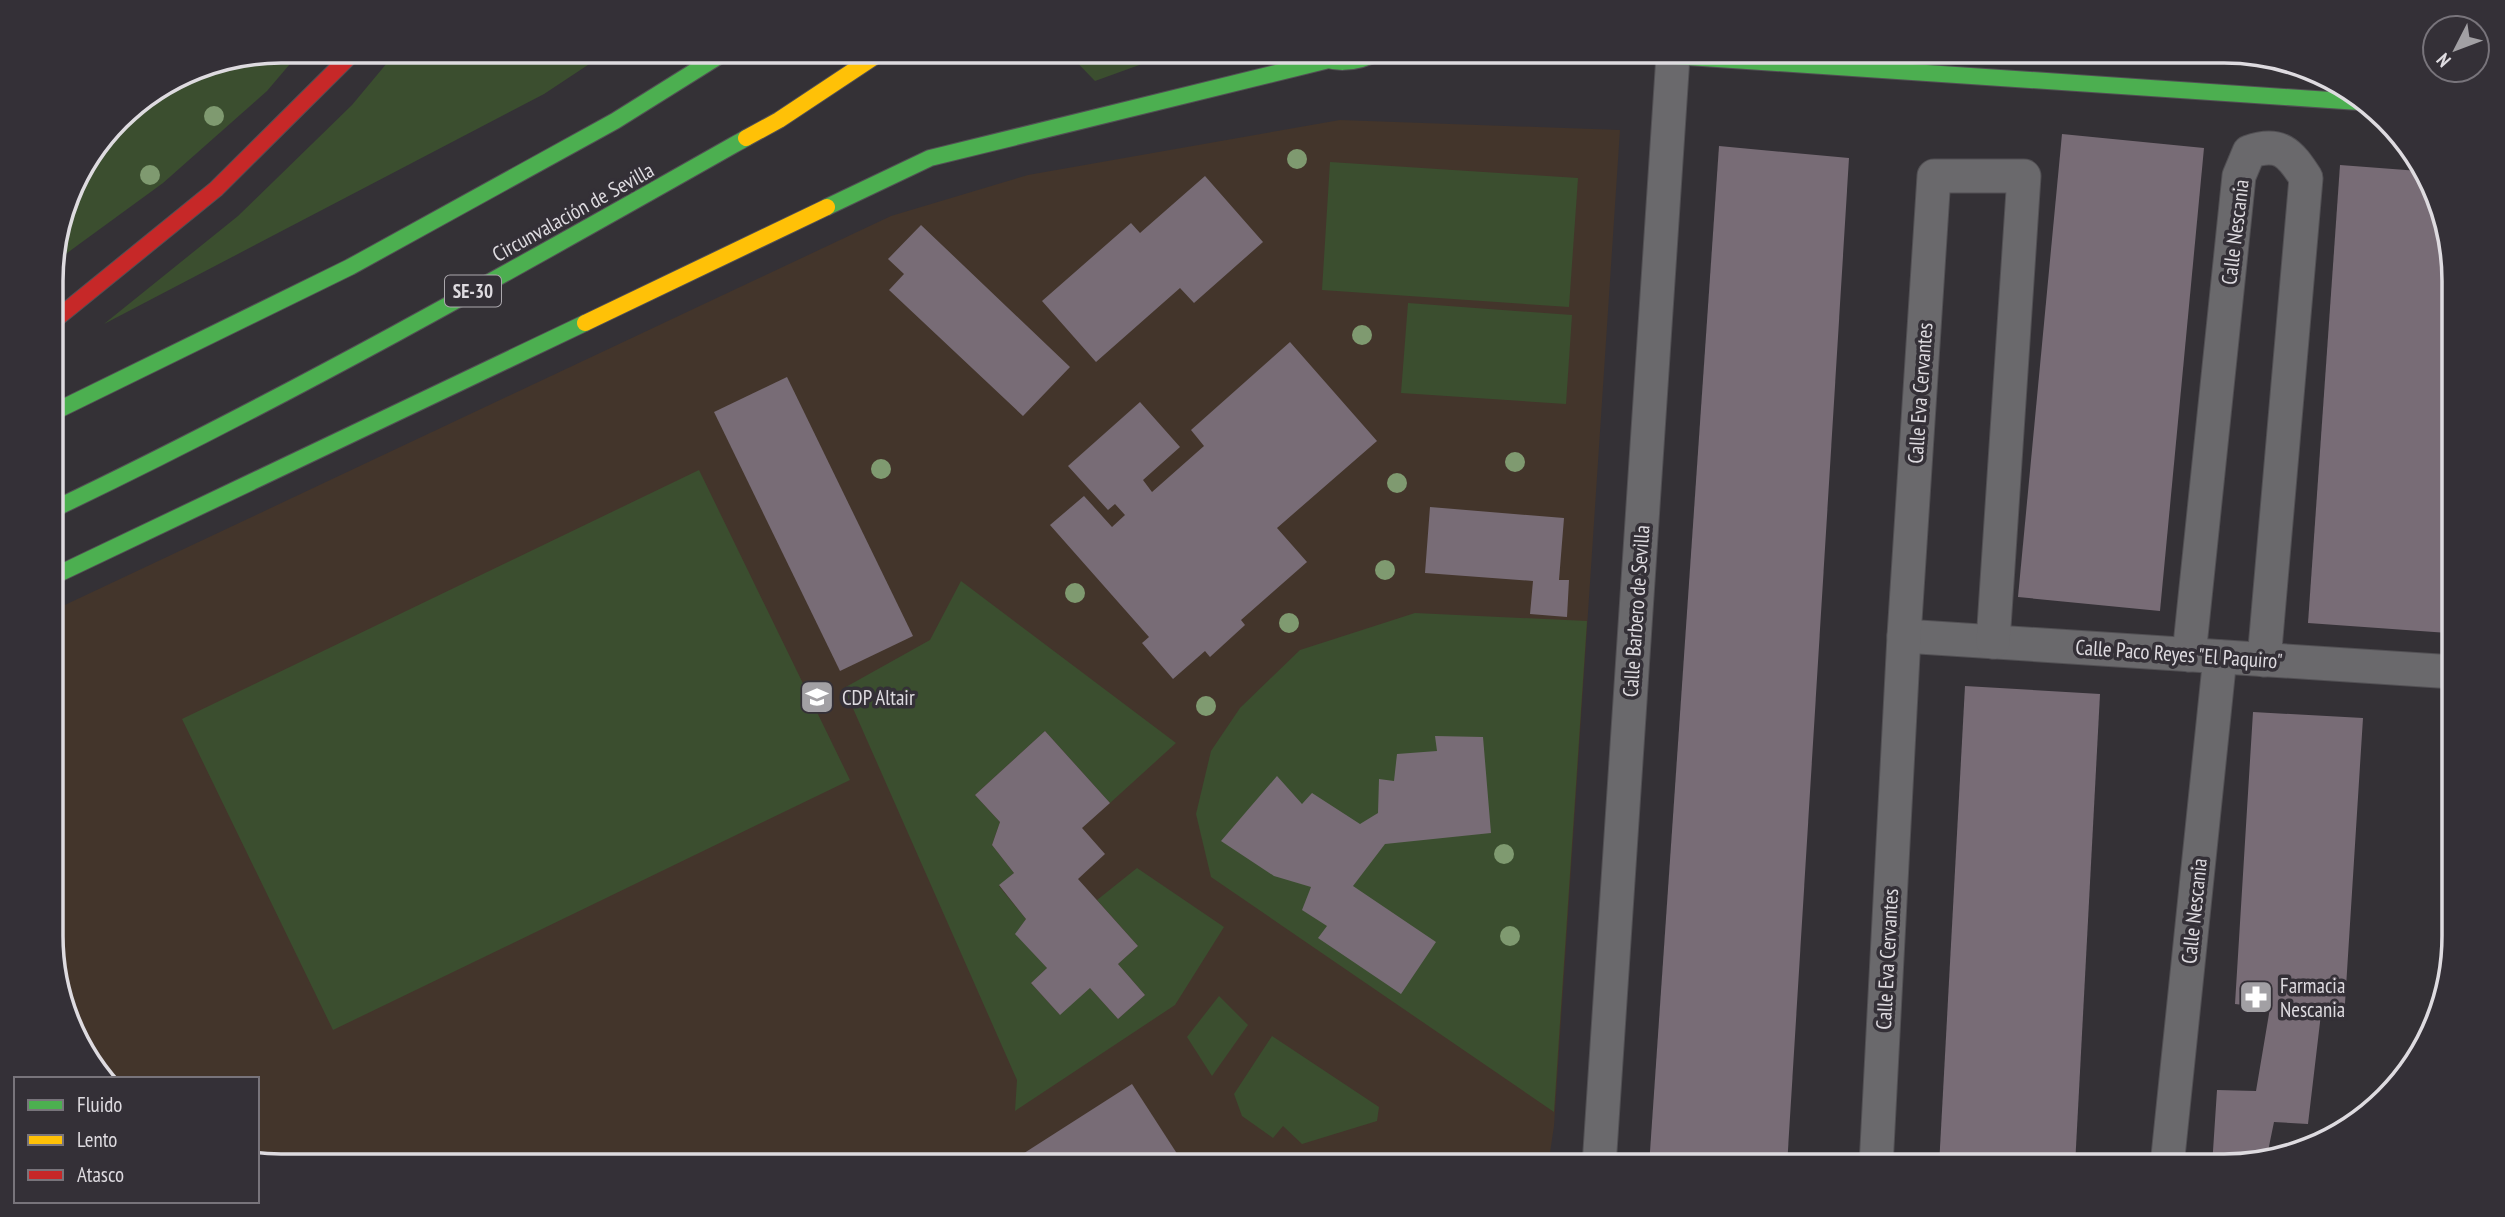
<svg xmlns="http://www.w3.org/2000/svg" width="2505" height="1217" font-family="'PT Sans Narrow',sans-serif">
  <rect width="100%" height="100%" fill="#343136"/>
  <!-- education -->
  <path fill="#43352b" d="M1340,120l280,10 -66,996 -6,40h-1267l-24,-5v-82h-155l-4,-3 -45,-110 -1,-355 839,-395 137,-41z"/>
  <!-- green -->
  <g fill="#3b4e2f">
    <path d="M281,51h20l-34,40 -104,92 -111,81 23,-85 54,-71 64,-40z"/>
    <path d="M397,51h212l-65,43 -440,230 134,-108 114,-111z"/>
    <path d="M1066,51h112l-83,30z"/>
    <path d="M1330,162l248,16 -9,129 -247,-17z"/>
    <path d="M1408,303l164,12 -6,89 -165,-11z"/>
    <path d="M699,470l151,310 -517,250 -151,-311z"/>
    <path d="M961,581l215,162 -66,60 -65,-72 -70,64 25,27 -8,23 22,28 -15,13 27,33 -10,15 31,34 -16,15 28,31 31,-26 28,31 27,-24 -27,-31 20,-18 -41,-46 40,-32 87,59 -49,78 -160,106 2,-31 -173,-392 86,-48z"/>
    <path d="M1415,613l172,8 -33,491 -343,-235 -15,-63 15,-63 29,-43 60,-58z"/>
    <path d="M1219,996l29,29 -36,51 -25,-39z"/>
    <path d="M1272,1036l107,71 -2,14 -75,23 -19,-18 -10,12 -31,-22 -8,-22z"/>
  </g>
  <!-- building -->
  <g fill="#786c76">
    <path d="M2062,134l142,14 -44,463 -142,-14z"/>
    <path d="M1719,146l130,12 -62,1008h-138z"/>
    <path d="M2340,165l79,6 33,81 1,300 -5,81 -140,-10z"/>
    <path d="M1205,176l58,66 -69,61 -14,-15 -84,74 -54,-61 89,-78 9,10z"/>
    <path d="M921,225l149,142 -47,49 -134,-126 15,-16 -16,-15z"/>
    <path d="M1290,342l87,99 -100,87 30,34 -66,58 4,5 -35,32 -5,-6 -32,28 -31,-36 7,-6 -99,-112 34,-29 28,31 13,-12 -10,-11 -7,6 -40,-44 72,-64 40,45 -37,33 9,12 52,-46 -13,-16z"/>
    <path d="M787,377l126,259 -73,35 -126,-259z"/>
    <path d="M1430,507l134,11 -5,62h10l-2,37 -37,-3 3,-33 -108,-8z"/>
    <path d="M1965,686l135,8 -25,472h-136z"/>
    <path d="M2253,712l110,6 -19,301 -23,-5 -13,110 -34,-2 -7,34 -29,10h-26l5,-76 39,1 14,-83 -35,-4z"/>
    <path d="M1045,731l65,72 -28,25 23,26 -27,25 60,67 -20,18 27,31 -27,24 -28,-31 -30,27 -29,-32 16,-15 -32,-34 11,-15 -27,-34 15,-12 -22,-28 8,-23 -25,-27z"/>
    <path d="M1435,736l48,1 8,96 -106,11 -32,42 83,56 -35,52 -83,-56 9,-12 -25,-16 9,-23 -37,-11 -53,-35 56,-65 25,28 10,-11 48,31 18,-11 1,-34 15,2 3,-27 40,-3z"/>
    <path d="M1132,1084l53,82h-181z"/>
  </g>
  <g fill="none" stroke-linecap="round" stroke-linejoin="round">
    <!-- street casing -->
    <g stroke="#525054" stroke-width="35">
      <g id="street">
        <path d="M1904,636l550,36"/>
        <path d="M2189,655l50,-479 10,-24c31,-11 41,1 57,26l-42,482"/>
        <path d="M1599,1166l74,-1110"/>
        <path d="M1876,1166l28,-530 30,-460h90l-31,466"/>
        <path d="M2167,1166l53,-509"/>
      </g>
    </g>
    <!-- fast casing -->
    <g stroke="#525054" stroke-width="18">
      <g id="fast">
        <path d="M1306,51c26,15 49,14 75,0"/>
        <path d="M1641,51l32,5 686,46"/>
        <path d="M827,207l103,-49 395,-97"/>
        <path d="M52,413l298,-146 265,-146 112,-70"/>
        <path d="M52,510c237,-113 466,-243 694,-372"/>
        <path d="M52,577l533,-254"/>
      </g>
    </g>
    <!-- slow casing -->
    <g stroke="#525054" stroke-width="18">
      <g id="slow">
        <path d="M746,138l33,-18 104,-69"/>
        <path d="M585,323l242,-116"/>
      </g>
    </g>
    <!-- jam casing -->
    <g stroke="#525054" stroke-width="18">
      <path id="jam" d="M51,323l165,-134 139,-138"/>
    </g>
    <!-- street -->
    <use href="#street" stroke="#6a696c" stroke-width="33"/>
    <!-- fast -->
    <use href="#fast" stroke="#4caf50" stroke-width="16"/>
    <!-- slow -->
    <use href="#slow" stroke="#ffc107" stroke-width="16"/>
    <!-- jam -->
    <use href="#jam" stroke="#c62828" stroke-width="16"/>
  </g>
  <!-- trees -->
  <g fill="#7f9a70">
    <circle cx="214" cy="116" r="10"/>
    <circle cx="1297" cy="159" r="10"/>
    <circle cx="150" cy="175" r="10"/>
    <circle cx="1362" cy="335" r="10"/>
    <circle cx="1515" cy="462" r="10"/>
    <circle cx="881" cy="469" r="10"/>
    <circle cx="1397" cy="483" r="10"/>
    <circle cx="1385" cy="570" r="10"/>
    <circle cx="1075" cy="593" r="10"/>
    <circle cx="1289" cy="623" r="10"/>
    <circle cx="1206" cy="706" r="10"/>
    <circle cx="1504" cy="854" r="10"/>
    <circle cx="1510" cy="936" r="10"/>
  </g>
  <!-- icons -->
  <defs>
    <g id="school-square" transform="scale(1.75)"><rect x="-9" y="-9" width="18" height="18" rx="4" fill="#a2a0a4" stroke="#343037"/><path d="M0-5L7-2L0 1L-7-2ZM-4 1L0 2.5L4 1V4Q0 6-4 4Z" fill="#fff"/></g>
    <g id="pharmacy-square" transform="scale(1.75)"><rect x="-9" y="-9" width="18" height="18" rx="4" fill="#a2a0a4" stroke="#343037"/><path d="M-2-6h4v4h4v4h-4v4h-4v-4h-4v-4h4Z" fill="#fff"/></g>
  </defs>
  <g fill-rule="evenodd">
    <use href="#school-square" x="817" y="697"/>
    <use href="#pharmacy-square" x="2256" y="997"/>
  </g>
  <g text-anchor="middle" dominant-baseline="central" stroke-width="7" stroke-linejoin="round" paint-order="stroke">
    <!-- shield labels -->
    <rect fill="#343037" stroke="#aba8ad" stroke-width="2" x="445" y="275.5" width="56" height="31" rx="5"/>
    <g font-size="19" font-weight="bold" fill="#dedbe0">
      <text x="473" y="291">SE-30</text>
    </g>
    <!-- street labels -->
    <g font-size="21" fill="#dedbe0" stroke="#343037">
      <text transform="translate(573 212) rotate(-29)">Circunvalación de Sevilla</text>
      <text transform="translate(2235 232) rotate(-83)">Calle Nescania</text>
      <text transform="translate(1920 393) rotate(-86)">Calle Eva Cervantes</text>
      <text transform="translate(1636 611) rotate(-86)">Calle Barbero de Sevilla</text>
      <text transform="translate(2179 654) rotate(4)">Calle Paco Reyes "El Paquiro"</text>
      <text transform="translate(2194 911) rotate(-84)">Calle Nescania</text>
      <text transform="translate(1887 959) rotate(-87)">Calle Eva Cervantes</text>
    </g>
    <!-- poi labels -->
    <g font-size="21" fill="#dedbe0" stroke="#343037" text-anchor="start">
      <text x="842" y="697">CDP Altair</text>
      <text x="2280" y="985">Farmacia<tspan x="2280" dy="24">Nescania</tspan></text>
    </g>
  </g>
  <!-- crop -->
  <path d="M0 0H2505V1217H0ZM281 63H2224A218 218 0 0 1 2442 281V936A218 218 0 0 1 2224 1154H281A218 218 0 0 1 63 936V281A218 218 0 0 1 281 63Z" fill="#343037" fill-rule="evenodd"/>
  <path fill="none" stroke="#dedbe0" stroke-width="3.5" d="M281 63H2224A218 218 0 0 1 2442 281V936A218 218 0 0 1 2224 1154H281A218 218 0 0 1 63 936V281A218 218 0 0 1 281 63Z"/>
  <!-- legend -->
  <rect x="14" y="1077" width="245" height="126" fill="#343037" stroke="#78747b" stroke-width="2"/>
  <rect x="28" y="1100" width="35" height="10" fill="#4caf50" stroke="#78747b" stroke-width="2"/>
  <text x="77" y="1112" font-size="21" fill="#dedbe0">Fluido</text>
  <rect x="28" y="1135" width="35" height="10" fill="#ffc107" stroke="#78747b" stroke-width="2"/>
  <text x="77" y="1147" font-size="21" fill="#dedbe0">Lento</text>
  <rect x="28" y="1170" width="35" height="10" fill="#c62828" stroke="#78747b" stroke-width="2"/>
  <text x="77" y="1182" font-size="21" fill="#dedbe0">Atasco</text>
  <!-- north arrow -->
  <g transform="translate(2456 49) rotate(228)"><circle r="33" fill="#343037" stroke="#78747b" stroke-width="2"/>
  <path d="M0-5L12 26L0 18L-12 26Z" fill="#a2a0a4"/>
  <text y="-10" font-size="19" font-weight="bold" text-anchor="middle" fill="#dedbe0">N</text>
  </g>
</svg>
